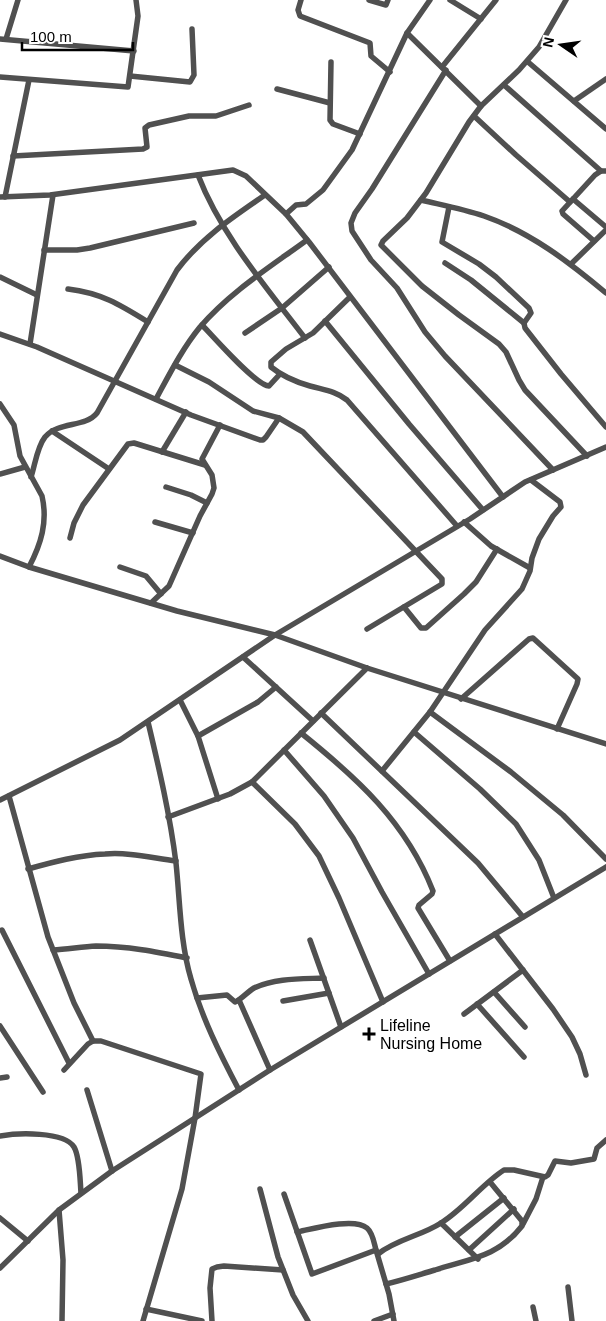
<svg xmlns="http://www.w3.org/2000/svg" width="606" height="1321" font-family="Arial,sans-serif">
  <rect width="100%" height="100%" fill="#fff"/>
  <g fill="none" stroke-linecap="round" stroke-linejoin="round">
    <!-- minor -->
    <g stroke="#505050" stroke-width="5.5">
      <path d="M301,0l-3,10 2,6 70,27 1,13 19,16"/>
      <path d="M369,0l17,5 2,-5"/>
      <path d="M450,0l31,19"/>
      <path d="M566,0l-27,47 -20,23 -38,36 -12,16 -43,71 -19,25 -24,23 -2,4 41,41 37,29 40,29 7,8 13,28 6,10 62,66"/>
      <path d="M407,33l74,73"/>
      <path d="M0,39l134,12"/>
      <path d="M6,39l12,-39"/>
      <path d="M331,62l-1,58 3,4 27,10"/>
      <path d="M528,62l78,67"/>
      <path d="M442,67l54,-67"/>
      <path d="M446,70l-74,119 -17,24 -4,10 1,8 19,29 26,28 28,44 20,24 108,114"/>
      <path d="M130,76l60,6 4,-7 -2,-46"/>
      <path d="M0,77l128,10 10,-71 -2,-16"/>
      <path d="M504,85l97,86"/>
      <path d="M277,89l53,14"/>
      <path d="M574,101l32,-22"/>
      <path d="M474,116l42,39 54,47"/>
      <path d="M13,156l130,-7 4,-2 -2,-19 4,-3 40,-9h27l33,-11"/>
      <path d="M198,175c23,60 69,113 107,163"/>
      <path d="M0,197l50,-2 183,-25 13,6 40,38 23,28 194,255"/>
      <path d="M5,197l24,-117"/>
      <path d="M573,199l33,28"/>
      <path d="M421,200c21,5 42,9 63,16 46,16 85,46 122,77"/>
      <path d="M449,207l-7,35 37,22 17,13 33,31 2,5 -7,10 1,5 36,46 45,53"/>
      <path d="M286,214l10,-9 10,-1 17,-14 29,-40 55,-117 23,-33"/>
      <path d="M594,241l-31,-27 -1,-3 33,-36 6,-4h5"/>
      <path d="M44,250h33l13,-2 104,-25"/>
      <path d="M445,263l26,17 53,43"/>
      <path d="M571,264l35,-34"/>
      <path d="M0,277l37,18"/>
      <path d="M68,289c33,4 51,15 80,33"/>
      <path d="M350,297l-37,36 -27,16 -15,13v5c11,9 25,15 39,19 14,4 26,5 37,14l110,126"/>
      <path d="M325,321l84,103 74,86"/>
      <path d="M202,325c12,12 53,60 67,61l11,-12"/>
      <path d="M245,333l37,-25 47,-41"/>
      <path d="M0,334l37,13 154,68 69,25h3l3,-3 13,-19"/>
      <path d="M30,344l23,-149"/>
      <path d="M175,365l34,17 44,29 26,7 24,14 139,147v5l-75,45"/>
      <path d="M156,399c13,-24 26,-50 44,-72 30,-35 70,-60 107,-87"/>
      <path d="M0,404l14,21 6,31 22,40c6,26 -1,48 -13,71"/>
      <path d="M52,431l57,38"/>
      <path d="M162,452l24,-40"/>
      <path d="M0,474l25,-7"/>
      <path d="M31,477c4,-12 6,-30 14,-40 14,-16 40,-9 52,-24l80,-143c24,-32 56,-53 88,-75"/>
      <path d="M166,487l25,8 16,8"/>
      <path d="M155,522l38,11"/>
      <path d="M464,522l27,24 39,22"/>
      <path d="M70,538l4,-15 9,-18 45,-61 6,-1 71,22"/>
      <path d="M0,556l29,11 148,44 98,24 92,33 239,76"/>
      <path d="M120,567l26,9 15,18"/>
      <path d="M151,603l18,-17 31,-70 12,-22 2,-6 -2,-13 -10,-16 18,-34"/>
      <path d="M404,607l17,21h5l38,-34 12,-12 21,-33"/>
      <path d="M243,657l70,64"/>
      <path d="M461,699l68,-60 4,-1 45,41 -1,5 -20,45"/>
      <path d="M180,700l18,36 20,63"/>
      <path d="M430,712l81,60 52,43 43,44"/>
      <path d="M321,713l157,150 45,54"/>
      <path d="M148,722c11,46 22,93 28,141 4,38 4,79 15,116 11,39 29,75 48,111"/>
      <path d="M414,732l66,57 36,35 23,36 15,38"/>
      <path d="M301,733c56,45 105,89 132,158l-1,3 -13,11 -1,3 32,53"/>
      <path d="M198,736l60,-34 18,-15"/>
      <path d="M284,750l40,46 29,42 29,54 47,82"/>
      <path d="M382,771l48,-59 55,-82 37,-41 8,-18 2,-13 7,-19 14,-23 8,-9 -1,-5 -29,-22"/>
      <path d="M252,782l43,42 24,32 20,42 44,104"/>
      <path d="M9,796l39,141 26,66 19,38"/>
      <path d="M0,800l120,-60 155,-105 195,-116 55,-37 81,-35"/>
      <path d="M168,817l62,-23 22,-12 115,-114"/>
      <path d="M28,869c25,-7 51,-14 77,-15 24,-2 47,4 71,7"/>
      <path d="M2,930l67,133"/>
      <path d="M495,934l58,75 19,28 8,17 6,21"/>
      <path d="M310,940l31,87"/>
      <path d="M53,950c14,-1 29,-3 43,-4 31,0 61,6 91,12"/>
      <path d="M494,992l31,35"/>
      <path d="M197,998l30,-3 8,7c7,-3 12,-10 19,-14 21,-10 47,-9 70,-10"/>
      <path d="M239,1000l31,70"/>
      <path d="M283,1001l46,-8"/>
      <path d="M477,1004l47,53"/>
      <path d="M464,1014l59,-44"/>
      <path d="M0,1026l43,66"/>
      <path d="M64,1070l24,-26 5,-3h8l100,33 -6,44 -13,71 -39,132"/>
      <path d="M0,1078l7,-1"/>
      <path d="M87,1090l25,81"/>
      <path d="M0,1136c17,-3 64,-5 74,11 6,10 6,34 7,46"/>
      <path d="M260,1189l18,68 15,38 15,26"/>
      <path d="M284,1194l28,80 64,-24 13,44 5,27"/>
      <path d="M59,1210l4,50 -1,61"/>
      <path d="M0,1218l28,23"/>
      <path d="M441,1223l37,36"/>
      <path d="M523,1224l13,-25 7,-22"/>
      <path d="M297,1232c15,-3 57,-15 70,-4 6,5 7,15 9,22"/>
      <path d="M455,1237l49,-39"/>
      <path d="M469,1250l45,-41"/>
      <path d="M378,1254c19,-15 43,-18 63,-31 23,-14 41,-39 63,-53h10l31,7 3,-2 7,-14 16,2 23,-4 3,-11 9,-8"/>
      <path d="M0,1268l59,-58 53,-39 158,-101 336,-203"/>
      <path d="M386,1284c17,-4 32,-9 49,-14 34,-11 63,-13 87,-44v-5l-32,-39"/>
      <path d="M568,1287l4,34"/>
      <path d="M533,1307l3,14"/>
      <path d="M146,1309l56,12"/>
      <path d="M212,1321l-2,-33 2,-19 5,-2 7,-1 59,4"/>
      <path d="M374,1321l19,-7"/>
    </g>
  </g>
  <!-- markers -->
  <path fill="#000" stroke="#fff" stroke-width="2" d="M366.5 1026.5h5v5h5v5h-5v5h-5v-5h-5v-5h5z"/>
  <g text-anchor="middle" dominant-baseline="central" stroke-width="4" stroke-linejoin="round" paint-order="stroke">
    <!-- poi labels -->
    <g font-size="16" fill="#000" stroke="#fff" text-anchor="start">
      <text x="380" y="1025">Lifeline<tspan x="380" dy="18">Nursing Home</tspan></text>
    </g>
  </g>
  <!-- north arrow -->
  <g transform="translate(561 45) rotate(283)" stroke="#ffffff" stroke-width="4" paint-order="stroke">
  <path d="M0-4L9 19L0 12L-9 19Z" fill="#000000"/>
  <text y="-8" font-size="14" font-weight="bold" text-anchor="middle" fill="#000000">N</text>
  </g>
  <!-- scale -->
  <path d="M22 42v8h111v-8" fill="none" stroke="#000000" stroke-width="2.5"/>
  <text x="30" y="42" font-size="15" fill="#000000" stroke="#ffffff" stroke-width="4" paint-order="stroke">100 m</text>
</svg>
